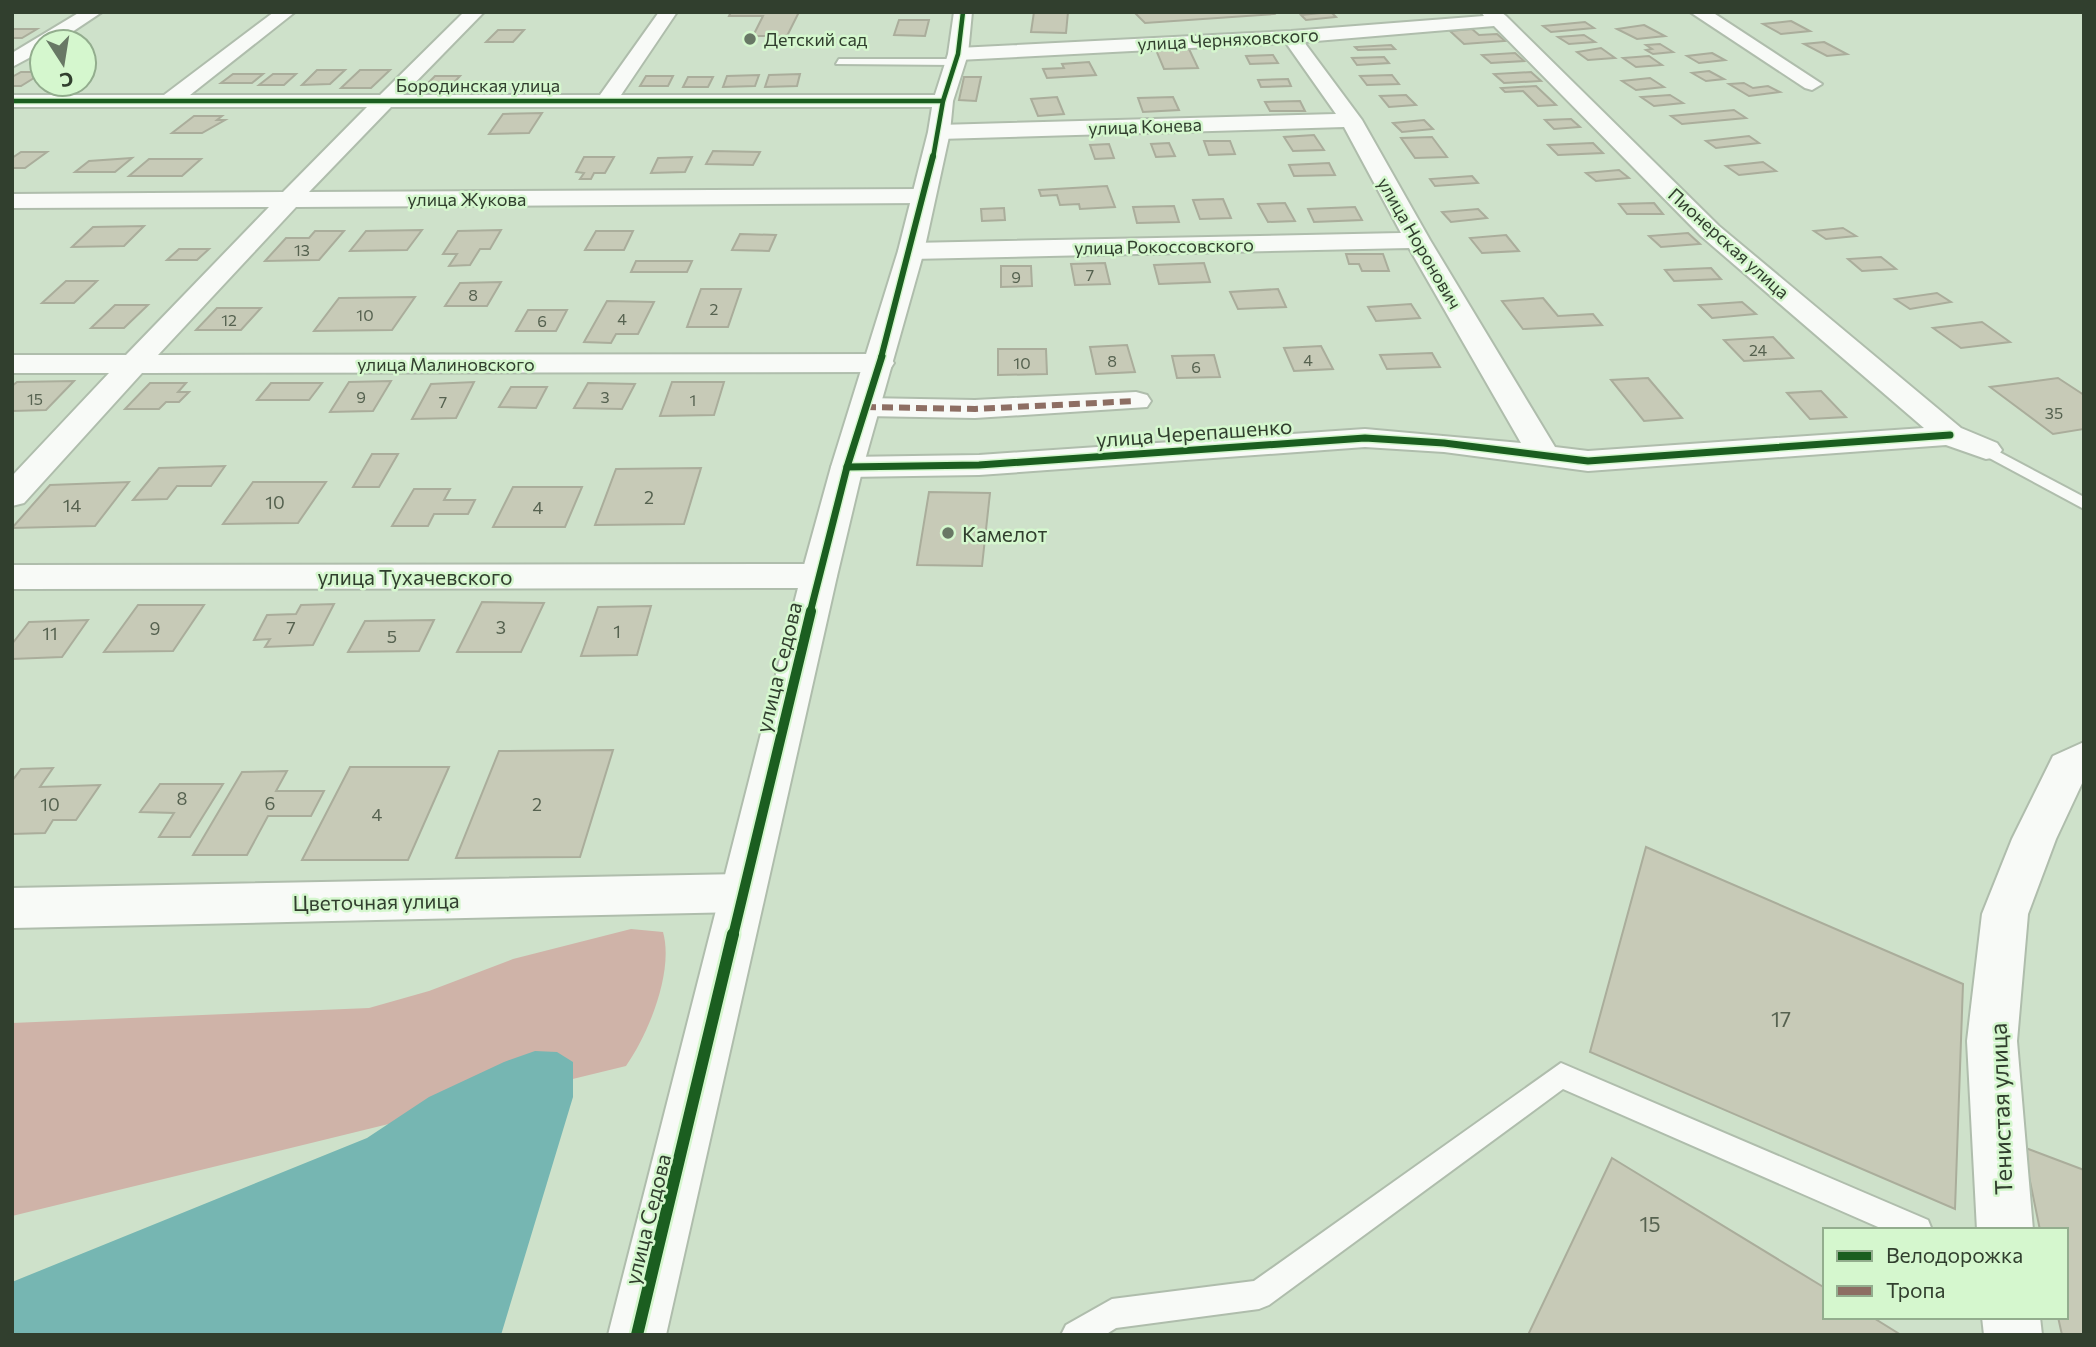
<svg xmlns="http://www.w3.org/2000/svg" width="2096" height="1347" font-family="Commissioner,sans-serif">
  <rect width="100%" height="100%" fill="#cee1ca"/>
  <!-- forest -->
  <path fill="#cfb3a8" d="M631,929l32,3c11,39 -14,101 -37,134l-614,150v-193l357,-15 60,-17 84,-32z"/>
  <!-- water -->
  <path fill="#76b6b2" d="M535,1051l22,1 16,10v35l-72,238h-489v-53l355,-144 62,-41 75,-35z"/>
  <!-- building -->
  <g fill="#c7cab7" stroke="#aaad9b" stroke-width="2">
    <path d="M731,12h68l-12,24h-34l10,-20h-34z"/>
    <path d="M1034,12h34l-2,21 -35,-1z"/>
    <path d="M1134,12h138l2,2 -129,9z"/>
    <path d="M1331,12l5,5 -30,3 -5,-5z"/>
    <path d="M899,20h30l-4,16 -31,-1z"/>
    <path d="M1791,21l19,10 -29,3 -18,-10z"/>
    <path d="M1585,22l9,6 -43,4 -8,-6z"/>
    <path d="M1644,25l21,11 -28,3 -20,-10z"/>
    <path d="M12,29h25l-15,9h-10z"/>
    <path d="M1472,29l7,6 18,-1 8,7 -41,3 -14,-13z"/>
    <path d="M498,30h26l-11,12h-27z"/>
    <path d="M1584,35l11,7 -26,2 -11,-7z"/>
    <path d="M1824,42l23,12 -20,2 -23,-12z"/>
    <path d="M1660,44l13,8 -20,2 -7,-4 6,-1 -6,-4z"/>
    <path d="M1391,45l4,4 -37,1 -3,-3z"/>
    <path d="M1601,48l14,10 -27,2 -11,-8z"/>
    <path d="M1189,49l9,19 -34,1 -8,-19z"/>
    <path d="M1515,53l9,8 -33,2 -9,-8z"/>
    <path d="M1712,53l13,7 -26,3 -12,-7z"/>
    <path d="M1273,55l5,8 -28,1 -4,-8z"/>
    <path d="M1649,56l13,9 -26,2 -13,-9z"/>
    <path d="M1384,57l5,6 -32,2 -5,-7z"/>
    <path d="M1089,62l7,13 -49,3 -4,-9 21,-1 -2,-4z"/>
    <path d="M317,70h28l-15,14 -28,1z"/>
    <path d="M360,70h30l-19,18h-30z"/>
    <path d="M1709,71l15,8 -18,2 -14,-8z"/>
    <path d="M21,72h21v1l-21,13h-9v-9z"/>
    <path d="M1531,72l10,9 -37,2 -10,-9z"/>
    <path d="M233,74h30l-11,9h-31z"/>
    <path d="M273,74h23l-12,11h-25z"/>
    <path d="M800,74l-3,12 -32,1 4,-12z"/>
    <path d="M759,75l-4,11 -32,1 4,-11z"/>
    <path d="M1392,75l7,9 -32,1 -7,-9z"/>
    <path d="M435,76h25l-10,11 -25,-1z"/>
    <path d="M646,76h27l-5,10h-28z"/>
    <path d="M688,77h25l-5,10h-25z"/>
    <path d="M964,77h17l-5,24 -17,-1z"/>
    <path d="M1650,78l14,9 -28,3 -14,-9z"/>
    <path d="M1288,79l3,7 -30,1 -3,-7z"/>
    <path d="M1744,83l9,5 15,-2 12,6 -31,4 -20,-12z"/>
    <path d="M1536,86l20,19 -18,1 -15,-15 -18,1 -4,-4z"/>
    <path d="M1406,95l10,10 -27,2 -9,-11z"/>
    <path d="M1670,95l13,8 -29,3 -13,-9z"/>
    <path d="M1057,97l7,17 -26,2 -7,-17z"/>
    <path d="M1173,97l6,13 -36,2 -5,-14z"/>
    <path d="M1300,101l5,10h-35l-5,-9z"/>
    <path d="M1734,110l12,8 -64,6 -11,-8z"/>
    <path d="M542,113l-13,20 -40,1 14,-20z"/>
    <path d="M194,116h28l-5,4h8l-23,13h-30z"/>
    <path d="M1571,119l9,8 -26,2 -9,-9z"/>
    <path d="M1424,120l9,9 -31,3 -9,-9z"/>
    <path d="M1314,135l10,15 -31,1 -9,-14z"/>
    <path d="M1749,136l10,7 -43,5 -10,-7z"/>
    <path d="M1432,137l15,20 -32,1 -14,-20z"/>
    <path d="M1204,141h26l5,13 -26,1z"/>
    <path d="M1169,143l6,13 -19,1 -5,-13z"/>
    <path d="M1593,143l10,10 -45,2 -10,-10z"/>
    <path d="M1109,144l5,14 -19,1 -5,-14z"/>
    <path d="M713,151l47,1 -7,13 -47,-1z"/>
    <path d="M21,152h26l-22,16h-13v-10z"/>
    <path d="M584,157h30l-9,16h-11l-3,6h-11l4,-6 -8,-1z"/>
    <path d="M692,157l-7,15 -34,1 7,-15z"/>
    <path d="M132,158l-17,14h-40l14,-11z"/>
    <path d="M149,159h52l-19,17h-53z"/>
    <path d="M1763,162l13,9 -37,4 -13,-9z"/>
    <path d="M1329,163l6,12 -41,1 -5,-11z"/>
    <path d="M1619,170l10,8 -33,3 -10,-8z"/>
    <path d="M1472,176l6,7 -43,3 -5,-7z"/>
    <path d="M1107,186l8,21 -35,2 -1,-5 -19,1 -3,-10 -16,1 -2,-6z"/>
    <path d="M1223,199l8,19 -31,1 -7,-19z"/>
    <path d="M1285,203l10,18 -27,1 -10,-18z"/>
    <path d="M1654,203l9,11h-36l-8,-10z"/>
    <path d="M1174,206l5,16 -42,1 -4,-16z"/>
    <path d="M1355,207l7,13 -48,2 -6,-13z"/>
    <path d="M1004,208l1,12 -23,1 -1,-12z"/>
    <path d="M1478,209l9,9 -36,4 -9,-10z"/>
    <path d="M144,226l-20,20 -52,1 21,-20z"/>
    <path d="M1843,228l13,8 -30,3 -12,-8z"/>
    <path d="M422,230l-15,20 -57,1 16,-20z"/>
    <path d="M501,230l-11,19h-10l-10,16 -21,1 8,-12h-14l15,-23z"/>
    <path d="M315,231h29l-25,29 -54,1 21,-23h23z"/>
    <path d="M596,231h37l-9,19h-39z"/>
    <path d="M1688,233l12,11 -39,3 -12,-11z"/>
    <path d="M740,234l36,1 -7,16 -37,-1z"/>
    <path d="M1506,235l13,16 -37,2 -12,-15z"/>
    <path d="M179,249h30l-12,11h-30z"/>
    <path d="M1346,254h37l6,17h-27l-3,-7h-10z"/>
    <path d="M1881,257l15,12 -34,2 -14,-12z"/>
    <path d="M636,261h56l-5,11h-56z"/>
    <path d="M1105,263l5,21 -35,1 -4,-21z"/>
    <path d="M1204,263l6,19 -51,2 -5,-19z"/>
    <path d="M1001,266h30l1,20 -31,1z"/>
    <path d="M1711,268l10,11 -47,2 -9,-11z"/>
    <path d="M66,281h31l-23,22h-32z"/>
    <path d="M501,282l-14,24h-42l15,-23z"/>
    <path d="M701,289h40l-13,38h-41z"/>
    <path d="M1278,289l8,18 -48,2 -8,-17z"/>
    <path d="M1937,293l14,9 -41,7 -15,-10z"/>
    <path d="M415,297l-23,33 -78,1 25,-33z"/>
    <path d="M1543,298l15,18 35,-2 9,11 -79,4 -21,-28z"/>
    <path d="M607,301l47,1 -16,32h-22l-5,9 -27,-1z"/>
    <path d="M1742,302l14,12 -44,4 -13,-13z"/>
    <path d="M1411,304l9,14 -44,3 -8,-14z"/>
    <path d="M115,305h33l-24,23h-33z"/>
    <path d="M217,308h44l-20,22h-45z"/>
    <path d="M528,310h39l-11,21h-40z"/>
    <path d="M1982,322l28,20 -49,6 -28,-20z"/>
    <path d="M1773,337l20,21 -49,3 -20,-21z"/>
    <path d="M1127,345l8,27 -39,2 -6,-27z"/>
    <path d="M1321,346l12,23 -39,2 -10,-23z"/>
    <path d="M998,349h48l1,25 -49,1z"/>
    <path d="M1432,353l8,14 -53,2 -7,-14z"/>
    <path d="M1214,355l6,22 -43,1 -5,-22z"/>
    <path d="M1648,378l34,40 -38,3 -33,-41z"/>
    <path d="M2058,378l26,17v34l-31,5 -63,-47z"/>
    <path d="M74,381l-28,29 -34,1v-25l5,-4z"/>
    <path d="M391,381l-18,30 -43,1 19,-30z"/>
    <path d="M474,382l-18,36 -44,1 19,-35z"/>
    <path d="M672,382h52l-10,33 -54,1z"/>
    <path d="M150,383h36l-8,9h11l-10,10h-13l-7,7h-34z"/>
    <path d="M271,383h51l-13,17h-52z"/>
    <path d="M588,383l47,1 -13,25 -48,-1z"/>
    <path d="M511,387h36l-11,21 -37,-1z"/>
    <path d="M1821,391l25,26 -36,2 -23,-26z"/>
    <path d="M372,454h26l-19,33h-26z"/>
    <path d="M225,466l-14,20h-34l-10,13 -34,1 26,-32z"/>
    <path d="M701,468l-17,56 -89,1 21,-56z"/>
    <path d="M129,482l-34,44 -83,2 38,-43z"/>
    <path d="M253,482h73l-28,41 -75,1z"/>
    <path d="M513,487h69l-17,40h-72z"/>
    <path d="M414,489h36l-6,11h31l-7,14h-34l-6,12h-36z"/>
    <path d="M929,492l61,1 -8,73 -65,-1z"/>
    <path d="M482,602l62,1 -23,49h-64z"/>
    <path d="M334,604l-21,41 -48,2 5,-8 -16,1 13,-25 29,-1 5,-9z"/>
    <path d="M138,605h66l-31,46 -69,1z"/>
    <path d="M651,606l-14,49 -56,1 17,-49z"/>
    <path d="M88,620l-26,37 -50,2v-15l17,-22z"/>
    <path d="M434,620l-15,31 -71,1 17,-31z"/>
    <path d="M613,750l-33,107 -124,1 43,-107z"/>
    <path d="M350,767h99l-41,93h-106z"/>
    <path d="M53,768l-13,19 60,-2 -24,35h-23l-8,13 -33,1v-53l9,-12z"/>
    <path d="M287,771l-11,20h48l-13,25h-43l-21,39h-54l49,-83z"/>
    <path d="M160,784h63l-33,53h-31l15,-24 -34,-1z"/>
    <path d="M1646,847l317,137 -8,225 -365,-157z"/>
    <path d="M2023,1147l61,23v165h-22l-4,-18h8v-87h-26z"/>
    <path d="M1612,1158l213,130v29h47l29,18h-373z"/>
  </g>
  <g fill="none" stroke-linecap="round" stroke-linejoin="round">
    <!-- service casing -->
    <g stroke="#afbdac" stroke-width="4">
      <g id="service">
        <path d="M839,59h116l5,3 -5,3 -119,-1z"/>
        <path d="M1986,445l98,52v12l-104,-56 -2,-3z"/>
        <path d="M1561,1063l367,157 4,10h-47l-322,-141 -294,216 -10,4 -143,19 -11,7h-44l5,-10 46,-26 142,-18z"/>
      </g>
    </g>
    <!-- minor casing -->
    <g stroke="#afbdac" stroke-width="4">
      <g id="minor">
        <path d="M80,12h22l-45,30h-15v9l-30,16v-14z"/>
        <path d="M274,12h21l-105,83h190l84,-83h20l-81,83h197l59,-83h18l-56,83h322l10,6 -10,6h-552l-82,85 613,-3 8,2 4,5 -4,5 -8,2 -626,4 -138,148 722,-1 10,3 4,6 -4,6 -10,3 -738,1 -118,130 -12,3v-30l97,-103h-97v-18h114l143,-148 -257,1v-14l271,-2 84,-85h-355v-12h152z"/>
        <path d="M1481,12h20l5,4 213,210 242,202 36,15 5,7 -5,7 -11,2 -40,-14 -358,26 -144,-19 -79,-5 -386,28 -132,2 -11,-3 -5,-7 5,-7 11,-3 132,-2 386,-26 156,14 -112,-195 -498,11 -9,-3 -4,-5 4,-5 9,-3 490,-10 -57,-106 -405,12 -11,-7 11,-7 397,-11 -50,-71 -328,17 -10,-6 10,-6 333,-17 193,-15zM1494,26l207,210 223,192 -336,23 -33,-4 -125,-207 -68,-120 -58,-78z"/>
        <path d="M1690,12h22l110,72 -10,6 -7,-2z"/>
        <path d="M1136,392l11,3 4,6 -4,6 -172,11 -110,-2 -11,-3 -4,-6 4,-6 11,-3 110,2z"/>
        <path d="M819,564l13,4 5,8 -5,8 -13,4 -807,1v-24z"/>
        <path d="M2084,742v37l-28,60 -28,75 -11,127 16,189h-56l-10,-189 15,-127 30,-75 41,-83z"/>
        <path d="M741,874l16,5 7,14 -7,14 -16,5 -729,16v-40z"/>
        <path d="M1982,1317h58l2,18h-58z"/>
      </g>
    </g>
    <!-- tertiary casing -->
    <g stroke="#afbdac" stroke-width="4">
      <path id="tertiary" d="M954,12h18l-4,42 -15,47 -3,31 -26,119 -61,216 -26,109 -171,759h-58l193,-759 30,-109 67,-216 30,-119 5,-31 15,-47z"/>
    </g>
    <!-- service -->
    <use href="#service" fill="#f8faf7" fill-rule="evenodd"/>
    <!-- minor -->
    <use href="#minor" fill="#f8faf7" fill-rule="evenodd"/>
    <!-- tertiary -->
    <use href="#tertiary" fill="#f8faf7" fill-rule="evenodd"/>
    <!-- quiet -->
    <path stroke="#8d6e63" stroke-width="6" stroke-dasharray="11 6" stroke-linecap="butt" d="M865,407l110,2 161,-8"/>
    <!-- cycleway-far4 casing -->
    <g stroke="#d5f7ce" stroke-width="7">
      <g id="cycleway-far4">
        <path d="M12,101h931"/>
        <path d="M933,158l10,-57 15,-47 5,-42"/>
      </g>
    </g>
    <!-- cycleway-far3 casing -->
    <g stroke="#d5f7ce" stroke-width="9">
      <path id="cycleway-far3" d="M881,358l52,-202"/>
    </g>
    <!-- cycleway-far2 casing -->
    <g stroke="#d5f7ce" stroke-width="10">
      <g id="cycleway-far2">
        <path d="M847,467l132,-2 386,-27 79,5 144,18 362,-26"/>
        <path d="M810,613l37,-146 35,-111"/>
      </g>
    </g>
    <!-- cycleway-far1 casing -->
    <g stroke="#d5f7ce" stroke-width="14">
      <path id="cycleway-far1" d="M733,936l78,-325"/>
    </g>
    <!-- cycleway casing -->
    <g stroke="#d5f7ce" stroke-width="17">
      <path id="cycleway" d="M637,1335l96,-401"/>
    </g>
    <!-- cycleway-far4 -->
    <use href="#cycleway-far4" stroke="#1b5e20" stroke-width="4.5"/>
    <!-- cycleway-far3 -->
    <use href="#cycleway-far3" stroke="#1b5e20" stroke-width="6"/>
    <!-- cycleway-far2 -->
    <use href="#cycleway-far2" stroke="#1b5e20" stroke-width="7"/>
    <!-- cycleway-far1 -->
    <use href="#cycleway-far1" stroke="#1b5e20" stroke-width="10"/>
    <!-- cycleway -->
    <use href="#cycleway" stroke="#1b5e20" stroke-width="12"/>
  </g>
  <!-- markers -->
  <g fill="#687865" stroke="#d5f7ce" stroke-width="2.5">
    <circle cx="750" cy="39" r="7"/>
    <circle cx="948" cy="533" r="7"/>
  </g>
  <g text-anchor="middle" dominant-baseline="central" stroke-width="5" stroke-linejoin="round" paint-order="stroke">
    <!-- far-number labels -->
    <g font-size="16" fill="#566250">
      <text x="302" y="249">13</text>
      <text x="1090" y="274">7</text>
      <text x="1016" y="276">9</text>
      <text x="473" y="294">8</text>
      <text x="714" y="308">2</text>
      <text x="365" y="314">10</text>
      <text x="622" y="318">4</text>
      <text x="229" y="319">12</text>
      <text x="542" y="320">6</text>
      <text x="1758" y="349">24</text>
      <text x="1308" y="359">4</text>
      <text x="1112" y="360">8</text>
      <text x="1022" y="362">10</text>
      <text x="1196" y="366">6</text>
      <text x="361" y="396">9</text>
      <text x="605" y="396">3</text>
      <text x="35" y="398">15</text>
      <text x="693" y="399">1</text>
      <text x="443" y="401">7</text>
      <text x="2054" y="412">35</text>
    </g>
    <!-- far-poi labels -->
    <g font-size="18" fill="#313f2e" stroke="#d5f7ce" text-anchor="start">
      <text x="764" y="39">Детский сад</text>
    </g>
    <!-- far-street labels -->
    <g font-size="18" fill="#313f2e" stroke="#d5f7ce">
      <text transform="translate(1228 39) rotate(-3)">улица Черняховского</text>
      <text x="478" y="85">Бородинская улица</text>
      <text transform="translate(1145 126) rotate(-2)">улица Конева</text>
      <text x="467" y="199">улица Жукова</text>
      <text transform="translate(1420 243) rotate(60)">улица Норонович</text>
      <text transform="translate(1729 243) rotate(42)">Пионерская улица</text>
      <text transform="translate(1164 246) rotate(-1)">улица Рокоссовского</text>
      <text x="446" y="364">улица Малиновского</text>
    </g>
    <!-- number labels -->
    <g font-size="18" fill="#566250">
      <text x="649" y="497">2</text>
      <text x="275" y="502">10</text>
      <text x="72" y="505">14</text>
      <text x="538" y="507">4</text>
      <text x="291" y="627">7</text>
      <text x="501" y="627">3</text>
      <text x="155" y="628">9</text>
      <text x="617" y="631">1</text>
      <text x="50" y="633">11</text>
      <text x="392" y="636">5</text>
      <text x="182" y="798">8</text>
      <text x="270" y="803">6</text>
      <text x="50" y="804">10</text>
      <text x="537" y="804">2</text>
      <text x="377" y="814">4</text>
    </g>
    <!-- street labels -->
    <g font-size="21" fill="#313f2e" stroke="#d5f7ce">
      <text transform="translate(1194 432) rotate(-4)">улица Черепашенко</text>
      <text x="415" y="576">улица Тухачевского</text>
      <text transform="translate(778 667) rotate(-76)">улица Седова</text>
      <text transform="translate(376 901) rotate(-1)">Цветочная улица</text>
      <text transform="translate(647 1219) rotate(-76)">улица Седова</text>
    </g>
    <!-- poi labels -->
    <g font-size="21" fill="#313f2e" stroke="#d5f7ce" text-anchor="start">
      <text x="962" y="533">Камелот</text>
    </g>
    <!-- near-number labels -->
    <g font-size="21" fill="#566250">
      <text x="1781" y="1018">17</text>
      <text x="1650" y="1223">15</text>
    </g>
    <!-- near-street labels -->
    <g font-size="24" fill="#313f2e" stroke="#d5f7ce">
      <text transform="translate(2000 1109) rotate(-92)">Тенистая улица</text>
    </g>
  </g>
  <!-- border -->
  <rect width="2096" height="1347" fill="none" stroke="#313f2e" stroke-width="28"/>
  <!-- legend -->
  <rect x="1823" y="1228" width="245" height="91" fill="#d5f7ce" stroke="#93ad8e" stroke-width="2"/>
  <rect x="1837" y="1251" width="35" height="10" fill="#1b5e20" stroke="#93ad8e" stroke-width="2"/>
  <text x="1886" y="1263" font-size="21" fill="#313f2e">Велодорожка</text>
  <rect x="1837" y="1286" width="35" height="10" fill="#8d6e63" stroke="#93ad8e" stroke-width="2"/>
  <text x="1886" y="1298" font-size="21" fill="#313f2e">Тропа</text>
  <!-- north arrow -->
  <g transform="translate(63 63) rotate(168)"><circle r="33" fill="#d5f7ce" stroke="#93ad8e" stroke-width="2"/>
  <path d="M0-5L12 26L0 18L-12 26Z" fill="#687865"/>
  <text y="-10" font-size="19" font-weight="bold" text-anchor="middle" fill="#313f2e">С</text>
  </g>
</svg>
